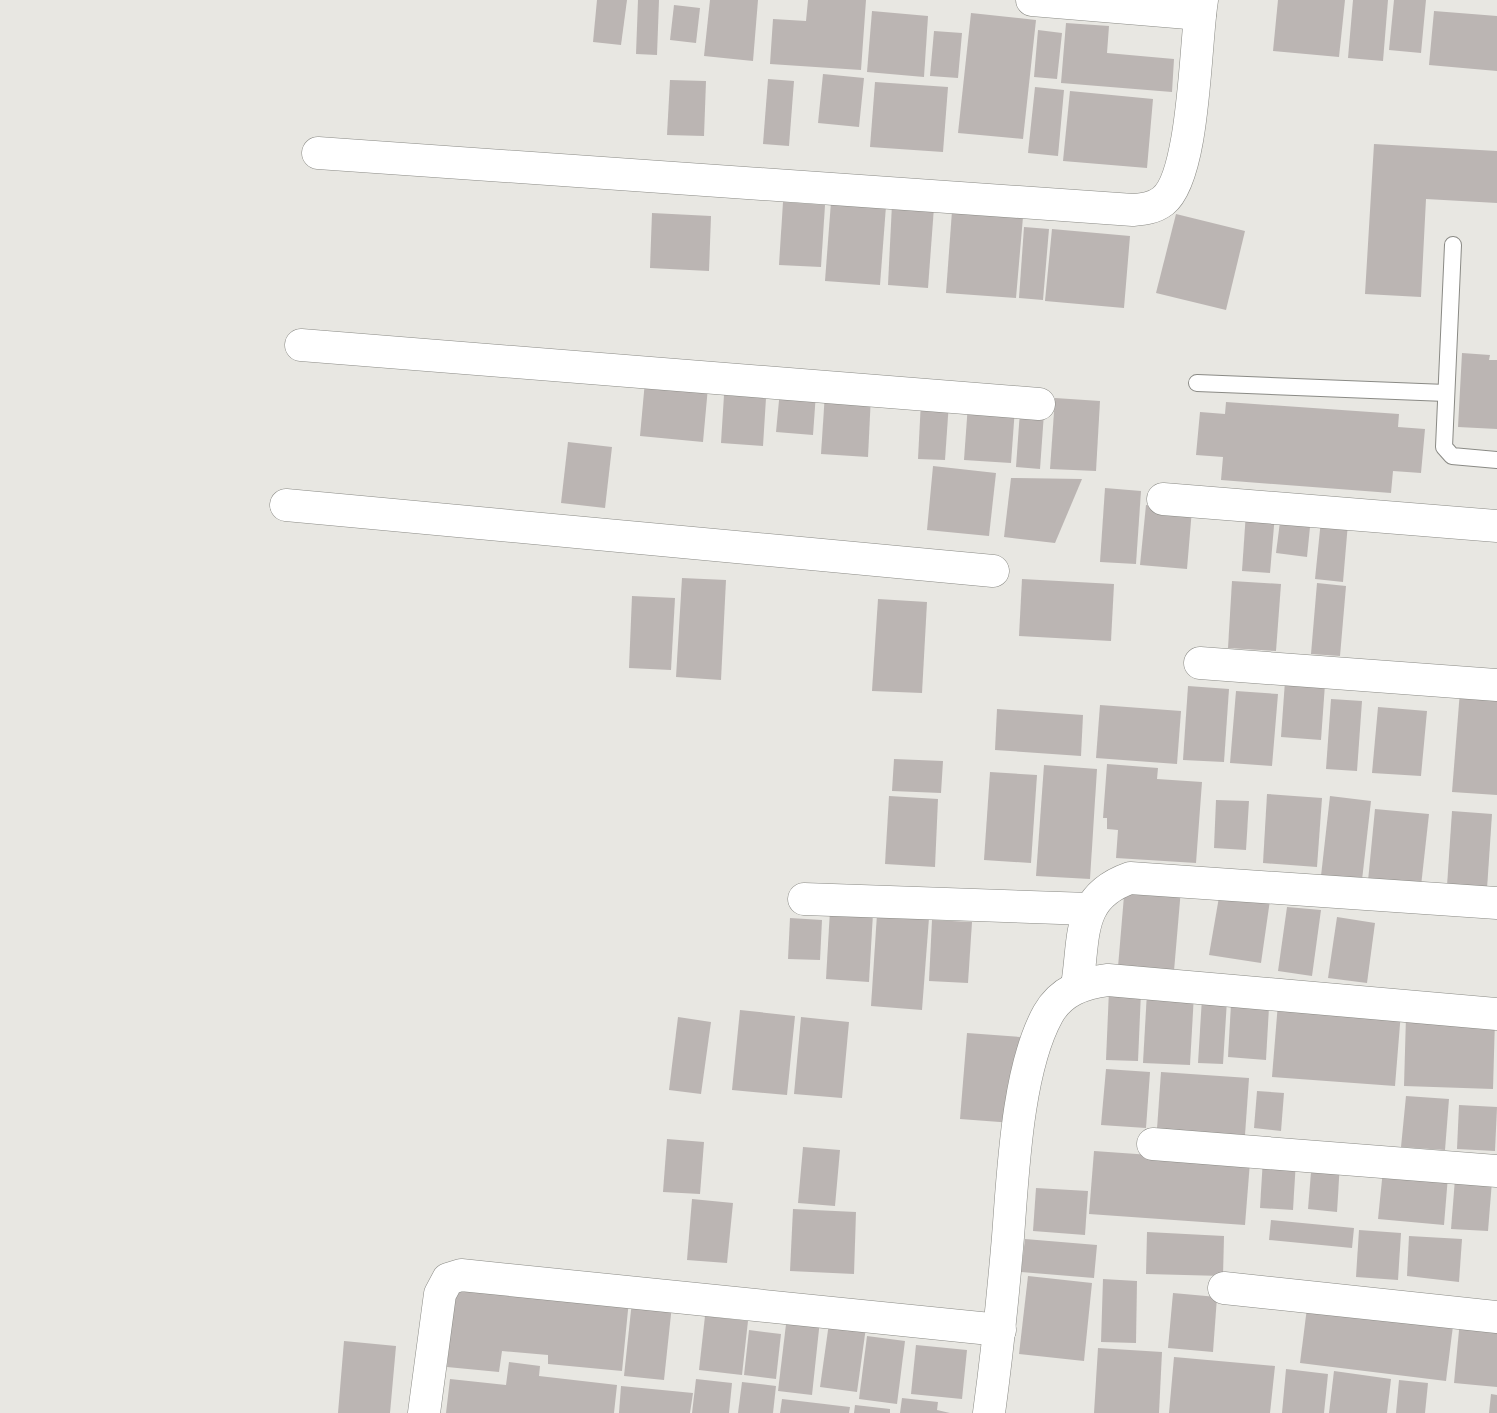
<svg xmlns="http://www.w3.org/2000/svg" width="1497" height="1413" font-family="Barlow,sans-serif">
  <rect width="100%" height="100%" fill="#e8e7e2"/>
  <!-- building -->
  <g fill="#bbb5b3">
    <path d="M597,0h30l-6,45 -28,-3z"/>
    <path d="M638,0h21l-2,55 -21,-1z"/>
    <path d="M710,0h48l-5,61 -49,-5z"/>
    <path d="M808,0h58l-5,70 -91,-6 3,-45 33,2z"/>
    <path d="M1278,0h67l-6,57 -66,-6z"/>
    <path d="M1353,0h35l-5,61 -35,-3z"/>
    <path d="M1394,0h32l-5,53 -32,-3z"/>
    <path d="M674,5l26,3 -4,35 -26,-3z"/>
    <path d="M872,11l56,5 -4,61 -57,-5z"/>
    <path d="M1434,11l63,5v55l-68,-6z"/>
    <path d="M971,13l65,7 -13,119 -65,-6z"/>
    <path d="M1066,23l43,3 -2,27 67,6 -2,33 -111,-9z"/>
    <path d="M1038,30l24,3 -5,46 -23,-2z"/>
    <path d="M934,31l28,2 -4,45 -28,-2z"/>
    <path d="M823,74l41,4 -5,49 -41,-4z"/>
    <path d="M768,79l26,2 -5,65 -26,-2z"/>
    <path d="M670,80l36,1 -2,55 -37,-1z"/>
    <path d="M875,82l73,5 -5,65 -73,-5z"/>
    <path d="M1035,87l29,3 -6,66 -30,-3z"/>
    <path d="M1070,91l83,8 -6,69 -84,-7z"/>
    <path d="M1374,144l123,7v52l-71,-4 -5,98 -56,-3z"/>
    <path d="M783,202l42,3 -4,62 -42,-2z"/>
    <path d="M831,202l55,4 -6,79 -55,-4z"/>
    <path d="M892,204l42,3 -6,81 -40,-3z"/>
    <path d="M952,211l71,6 -7,81 -70,-5z"/>
    <path d="M652,213l59,3 -2,55 -59,-3z"/>
    <path d="M1176,214l69,17 -19,79 -70,-17z"/>
    <path d="M1024,227l25,2 -6,71 -24,-2z"/>
    <path d="M1052,229l78,7 -6,72 -79,-7z"/>
    <path d="M1462,353l28,2 -1,5h8v69l-39,-2z"/>
    <path d="M645,381l63,6 -5,55 -63,-6z"/>
    <path d="M780,390l36,3 -3,42 -37,-3z"/>
    <path d="M825,393l46,2 -3,62 -47,-3z"/>
    <path d="M724,395l42,3 -3,48 -42,-3z"/>
    <path d="M1055,398l45,3 -4,70 -46,-2z"/>
    <path d="M921,401l28,1 -4,58 -27,-1z"/>
    <path d="M1226,402l173,12 -1,13 27,2 -4,44 -28,-2 -2,22 -170,-13 2,-23 -27,-2 4,-43 25,2z"/>
    <path d="M968,404l47,4 -4,55 -47,-3z"/>
    <path d="M1020,411l24,2 -4,56 -24,-2z"/>
    <path d="M568,442l44,5 -7,61 -44,-5z"/>
    <path d="M933,466l63,7 -7,63 -62,-6z"/>
    <path d="M1011,478l71,1 -27,64 -51,-6z"/>
    <path d="M1105,488l36,3 -5,73 -36,-2z"/>
    <path d="M1146,505l46,4 -5,60 -47,-4z"/>
    <path d="M1246,512l29,2 -5,59 -28,-2z"/>
    <path d="M1281,514l30,3 -4,40 -31,-4z"/>
    <path d="M1321,520l27,3 -5,59 -28,-3z"/>
    <path d="M682,578l44,2 -5,100 -45,-3z"/>
    <path d="M1022,579l92,5 -3,57 -92,-5z"/>
    <path d="M1232,581l49,3 -5,67 -48,-3z"/>
    <path d="M1317,583l29,3 -6,70 -29,-2z"/>
    <path d="M632,596l43,2 -4,72 -42,-2z"/>
    <path d="M878,599l49,3 -5,91 -50,-2z"/>
    <path d="M1285,681l40,3 -4,56 -40,-3z"/>
    <path d="M1188,686l41,3 -5,73 -41,-2z"/>
    <path d="M1236,691l42,3 -6,72 -42,-3z"/>
    <path d="M1460,691l37,3v101l-45,-3z"/>
    <path d="M1331,699l31,2 -5,70 -31,-2z"/>
    <path d="M1100,705l81,6 -4,53 -81,-6z"/>
    <path d="M1378,707l49,4 -6,65 -49,-3z"/>
    <path d="M997,709l86,6 -2,41 -86,-6z"/>
    <path d="M894,759l49,2 -2,32 -49,-2z"/>
    <path d="M1107,764l51,4 -1,11 45,3 -6,81 -80,-5 2,-28 -11,-1v-11h-4z"/>
    <path d="M1044,765l53,4 -7,110 -54,-3z"/>
    <path d="M990,772l47,3 -6,88 -47,-3z"/>
    <path d="M1267,794l55,4 -5,69 -54,-4z"/>
    <path d="M889,796l49,3 -3,68 -50,-3z"/>
    <path d="M1330,796l41,5 -9,79 -41,-4z"/>
    <path d="M1216,800l33,1 -3,49 -32,-2z"/>
    <path d="M1375,809l54,5 -8,72 -53,-5z"/>
    <path d="M1452,811l40,3 -5,75 -40,-3z"/>
    <path d="M1125,884l56,5 -7,82 -56,-4z"/>
    <path d="M1219,897l51,3 -9,63 -52,-8z"/>
    <path d="M1287,907l34,3 -9,66 -34,-5z"/>
    <path d="M830,910l43,3 -4,69 -43,-3z"/>
    <path d="M877,914l52,4 -7,92 -51,-4z"/>
    <path d="M1337,917l38,6 -8,60 -39,-5z"/>
    <path d="M790,918l32,2 -2,40 -32,-1z"/>
    <path d="M932,920l40,2 -4,61 -39,-2z"/>
    <path d="M1109,990l32,2 -3,69 -32,-1z"/>
    <path d="M1147,992l47,2 -4,71 -47,-2z"/>
    <path d="M1202,998l25,2 -4,64 -25,-1z"/>
    <path d="M1278,1003l123,9 -6,74 -123,-9z"/>
    <path d="M1231,1004l38,3 -3,53 -38,-3z"/>
    <path d="M740,1010l55,6 -8,79 -55,-5z"/>
    <path d="M1406,1016l89,3 -2,70 -89,-3z"/>
    <path d="M678,1017l33,5 -10,72 -32,-4z"/>
    <path d="M801,1017l48,5 -7,76 -48,-4z"/>
    <path d="M967,1033l53,4 -7,86 -53,-4z"/>
    <path d="M1106,1069l44,3 -4,56 -45,-3z"/>
    <path d="M1161,1072l88,6 -4,57 -88,-6z"/>
    <path d="M1257,1091l27,2 -3,38 -27,-3z"/>
    <path d="M1406,1096l43,3 -4,51 -44,-3z"/>
    <path d="M1459,1105l38,2 -2,44 -38,-2z"/>
    <path d="M667,1139l37,3 -4,52 -37,-2z"/>
    <path d="M803,1147l37,3 -5,56 -37,-3z"/>
    <path d="M1094,1151l156,11 -5,63 -156,-11z"/>
    <path d="M1263,1158l33,2 -3,50 -33,-2z"/>
    <path d="M1312,1160l28,3 -3,49 -29,-3z"/>
    <path d="M1383,1170l65,6 -4,49 -66,-6z"/>
    <path d="M1455,1179l37,2 -4,50 -37,-2z"/>
    <path d="M1036,1188l52,3 -3,44 -52,-4z"/>
    <path d="M692,1199l41,4 -6,60 -40,-3z"/>
    <path d="M793,1209l63,3 -2,62 -64,-3z"/>
    <path d="M1271,1220l83,8 -2,20 -83,-8z"/>
    <path d="M1359,1230l42,3 -3,47 -42,-3z"/>
    <path d="M1147,1232l77,4 -1,40 -77,-2z"/>
    <path d="M1409,1236l53,3 -3,43 -52,-6z"/>
    <path d="M1025,1239l72,6 -3,33 -73,-6z"/>
    <path d="M1028,1276l64,7 -8,78 -65,-7z"/>
    <path d="M1103,1279l34,2 -1,62 -35,-1z"/>
    <path d="M455,1283l174,17 -7,71 -74,-7v-9l-46,-4 -3,21 -52,-5z"/>
    <path d="M1173,1293l44,4 -4,55 -45,-4z"/>
    <path d="M1308,1300l146,18 -8,63 -146,-18z"/>
    <path d="M632,1301l40,4 -8,75 -40,-4z"/>
    <path d="M705,1316l43,5 -6,54 -43,-5z"/>
    <path d="M787,1316l33,4 -8,75 -34,-4z"/>
    <path d="M830,1316l37,4 -10,72 -37,-5z"/>
    <path d="M1460,1320l37,4v63l-43,-4z"/>
    <path d="M749,1330l32,4 -5,45 -32,-4z"/>
    <path d="M867,1336l38,5 -8,63 -38,-5z"/>
    <path d="M344,1341l52,5 -6,67h-52z"/>
    <path d="M916,1345l51,5 -5,49 -51,-5z"/>
    <path d="M1098,1348l64,4 -3,61h-65z"/>
    <path d="M1174,1357l101,9 -5,47h-101z"/>
    <path d="M509,1362l31,4 -1,10 78,9 -3,28h-168l4,-34 56,6z"/>
    <path d="M1286,1369l42,5 -4,39h-42z"/>
    <path d="M1334,1371l57,8 -4,34h-58z"/>
    <path d="M696,1379l36,4 -3,30h-37z"/>
    <path d="M1399,1380l29,3 -3,30h-29z"/>
    <path d="M742,1382l34,4 -3,27h-35z"/>
    <path d="M621,1386l72,7 -3,20h-71z"/>
    <path d="M1491,1394l6,1v18h-8z"/>
    <path d="M902,1398l36,4 -1,8 13,3h-50z"/>
    <path d="M782,1399l68,8 -1,6h-69z"/>
    <path d="M855,1405l35,4v4h-36z"/>
  </g>
  <g fill="none" stroke-linecap="round" stroke-linejoin="round">
    <!-- lane casing -->
    <g stroke="#8a8a85" stroke-width="18">
      <g id="lane">
        <path d="M1453,245l-9,202 8,9 45,4"/>
        <path d="M1197,383l249,10"/>
      </g>
    </g>
    <!-- street casing -->
    <g stroke="#8a8a85" stroke-width="33">
      <g id="street">
        <path d="M1032,0l168,14"/>
        <path d="M318,153l815,57c11,-1 21,-2 30,-9 32,-25 32,-160 39,-201"/>
        <path d="M301,345l738,59"/>
        <path d="M1163,499l334,27"/>
        <path d="M286,505l707,66"/>
        <path d="M1200,663l297,22"/>
        <path d="M804,899l285,10"/>
        <path d="M1077,986c8,-49 -1,-89 53,-108l367,25"/>
        <path d="M1153,1144l344,27"/>
        <path d="M1224,1288l273,29"/>
        <path d="M424,1413l16,-119 8,-15 13,-4 539,55"/>
        <path d="M989,1413c8,-59 14,-117 19,-176 5,-64 9,-167 40,-223 13,-23 35,-31 60,-34l389,34"/>
      </g>
    </g>
    <!-- lane -->
    <use href="#lane" stroke="#fff" stroke-width="16"/>
    <!-- street -->
    <use href="#street" stroke="#fff" stroke-width="32"/>
  </g>
</svg>
